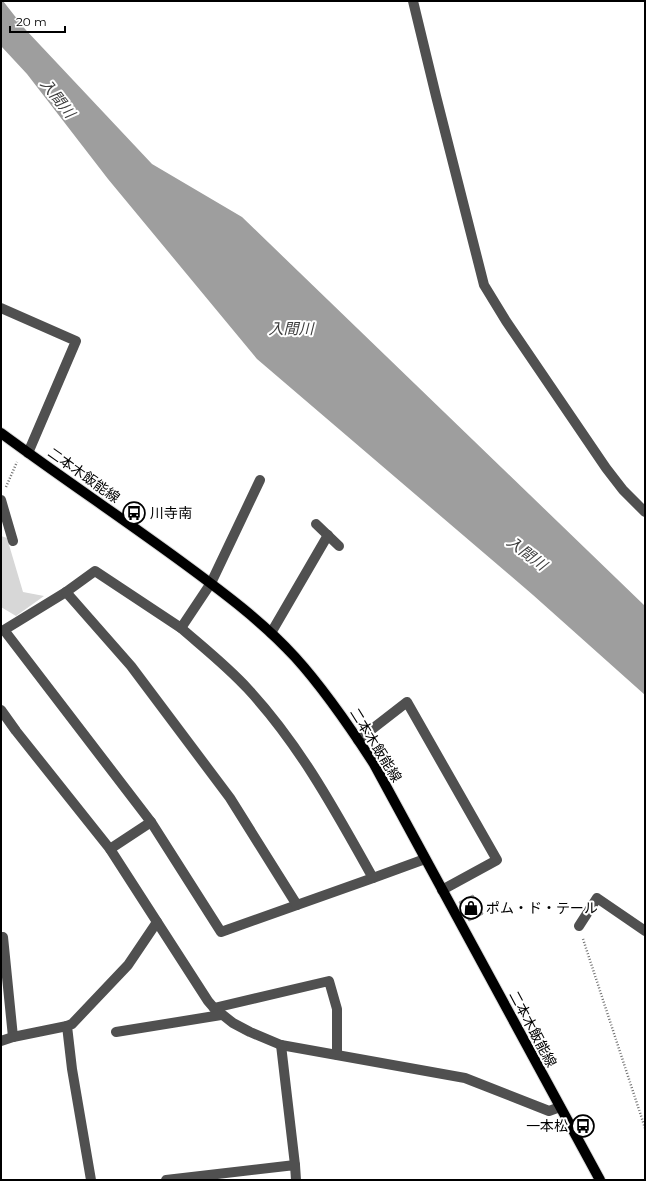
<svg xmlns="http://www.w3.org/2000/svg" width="646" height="1181" font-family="Montserrat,'Noto Sans JP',sans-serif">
  <rect width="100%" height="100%" fill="#fff"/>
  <!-- green -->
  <path fill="#d7d7d7" d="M1,536l6,2 16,54 21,4 -28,20 -15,-9z"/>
  <!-- water -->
  <path fill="#9e9e9e" d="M1,1h2l22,28 127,135 90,53 403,389v89l-112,-100 -276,-236 -149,-180 -81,-105 -26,-28z"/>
  <!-- building -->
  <path fill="#c0c0c0" stroke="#949494" d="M473,895l10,19 -14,7 -10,-19z"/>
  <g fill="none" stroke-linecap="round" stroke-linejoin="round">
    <!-- major casing -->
    <g stroke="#dbdbdb" stroke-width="12">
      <path id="major" d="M1,433c61,45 124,87 185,132 38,28 77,57 109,92 30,33 55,70 79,107l226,416"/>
    </g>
    <!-- path -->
    <g stroke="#727272" stroke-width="2.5" stroke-dasharray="1 2" stroke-linecap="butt">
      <path d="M6,487l11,-25"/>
      <path d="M583,939l62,189"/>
    </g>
    <!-- minor -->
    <g stroke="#505050" stroke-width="10">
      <path d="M413,1l23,95 48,189 22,36 100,147 17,22 22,22"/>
      <path d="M1,308l75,33 -48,112"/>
      <path d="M260,480l-49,103 -30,45 -86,-57 -29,21 -62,38 147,192 70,110 152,-54 52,-19"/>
      <path d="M1,500l12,41"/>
      <path d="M316,524l23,22"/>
      <path d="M66,592l65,74 99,132 67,107"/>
      <path d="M181,628c23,20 47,39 67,61 52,56 88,123 125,189"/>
      <path d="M271,633l57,-98"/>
      <path d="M1,710l15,21 94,118 98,152 6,7 19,15 17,9 31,13 184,33 84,33 11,-4"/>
      <path d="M358,740l49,-38 90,158 -55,30"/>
      <path d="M110,849l41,-27"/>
      <path d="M579,926l18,-28 48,33"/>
      <path d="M3,937l10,100"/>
      <path d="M214,1008l115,-27 8,28v46"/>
      <path d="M116,1032l105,-17"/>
      <path d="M1,1041l12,-4 54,-11"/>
      <path d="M281,1045l14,120"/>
      <path d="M91,1180l-19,-111 -5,-43 5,-2 56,-59 29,-43"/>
      <path d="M166,1180l129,-15 1,15"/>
    </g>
    <!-- major -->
    <use href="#major" stroke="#000" stroke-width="10"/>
  </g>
  <!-- icons -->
  <defs>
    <g id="bus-ring" transform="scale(1.15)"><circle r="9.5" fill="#fff" stroke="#000" stroke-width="1.5"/><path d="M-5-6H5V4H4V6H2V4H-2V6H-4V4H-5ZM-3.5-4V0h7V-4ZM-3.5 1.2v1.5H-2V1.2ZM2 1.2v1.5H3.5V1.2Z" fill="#000"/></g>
    <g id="shop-ring" transform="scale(1.15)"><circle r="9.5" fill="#fff" stroke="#000" stroke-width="1.5"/><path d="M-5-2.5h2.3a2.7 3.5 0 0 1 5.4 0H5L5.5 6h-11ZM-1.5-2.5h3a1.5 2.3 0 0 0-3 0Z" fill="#000"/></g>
  </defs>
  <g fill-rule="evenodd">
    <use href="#bus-ring" x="134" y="513"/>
    <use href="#shop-ring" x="471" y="908"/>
    <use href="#bus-ring" x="583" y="1126"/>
  </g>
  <g text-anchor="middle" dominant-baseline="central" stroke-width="4" stroke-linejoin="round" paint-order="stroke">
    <!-- street labels -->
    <g font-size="14" fill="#000" stroke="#fff">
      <text transform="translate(84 475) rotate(35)">二本木飯能線</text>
      <text transform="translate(376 745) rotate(58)">二本木飯能線</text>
      <text transform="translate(533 1029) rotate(62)">二本木飯能線</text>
    </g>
    <!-- poi labels -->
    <g font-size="14" fill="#000" stroke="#fff" text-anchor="start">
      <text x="150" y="513">川寺南</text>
      <text x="486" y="908">ポム・ド・テール</text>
      <text x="568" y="1126" text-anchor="end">一本松</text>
    </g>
    <!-- water labels -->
    <g font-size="15" font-style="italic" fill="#3f3f3f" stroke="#fff">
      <text transform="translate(58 98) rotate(52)">入間川</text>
      <text x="291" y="328">入間川</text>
      <text transform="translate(527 553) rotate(37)">入間川</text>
    </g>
  </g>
  <!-- border -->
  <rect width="646" height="1181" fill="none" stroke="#000000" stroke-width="4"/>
  <!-- scale -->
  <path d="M10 26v6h55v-6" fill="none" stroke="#000000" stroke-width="2"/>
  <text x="16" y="26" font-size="12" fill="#000000" stroke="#ffffff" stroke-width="3" paint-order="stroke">20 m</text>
</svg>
